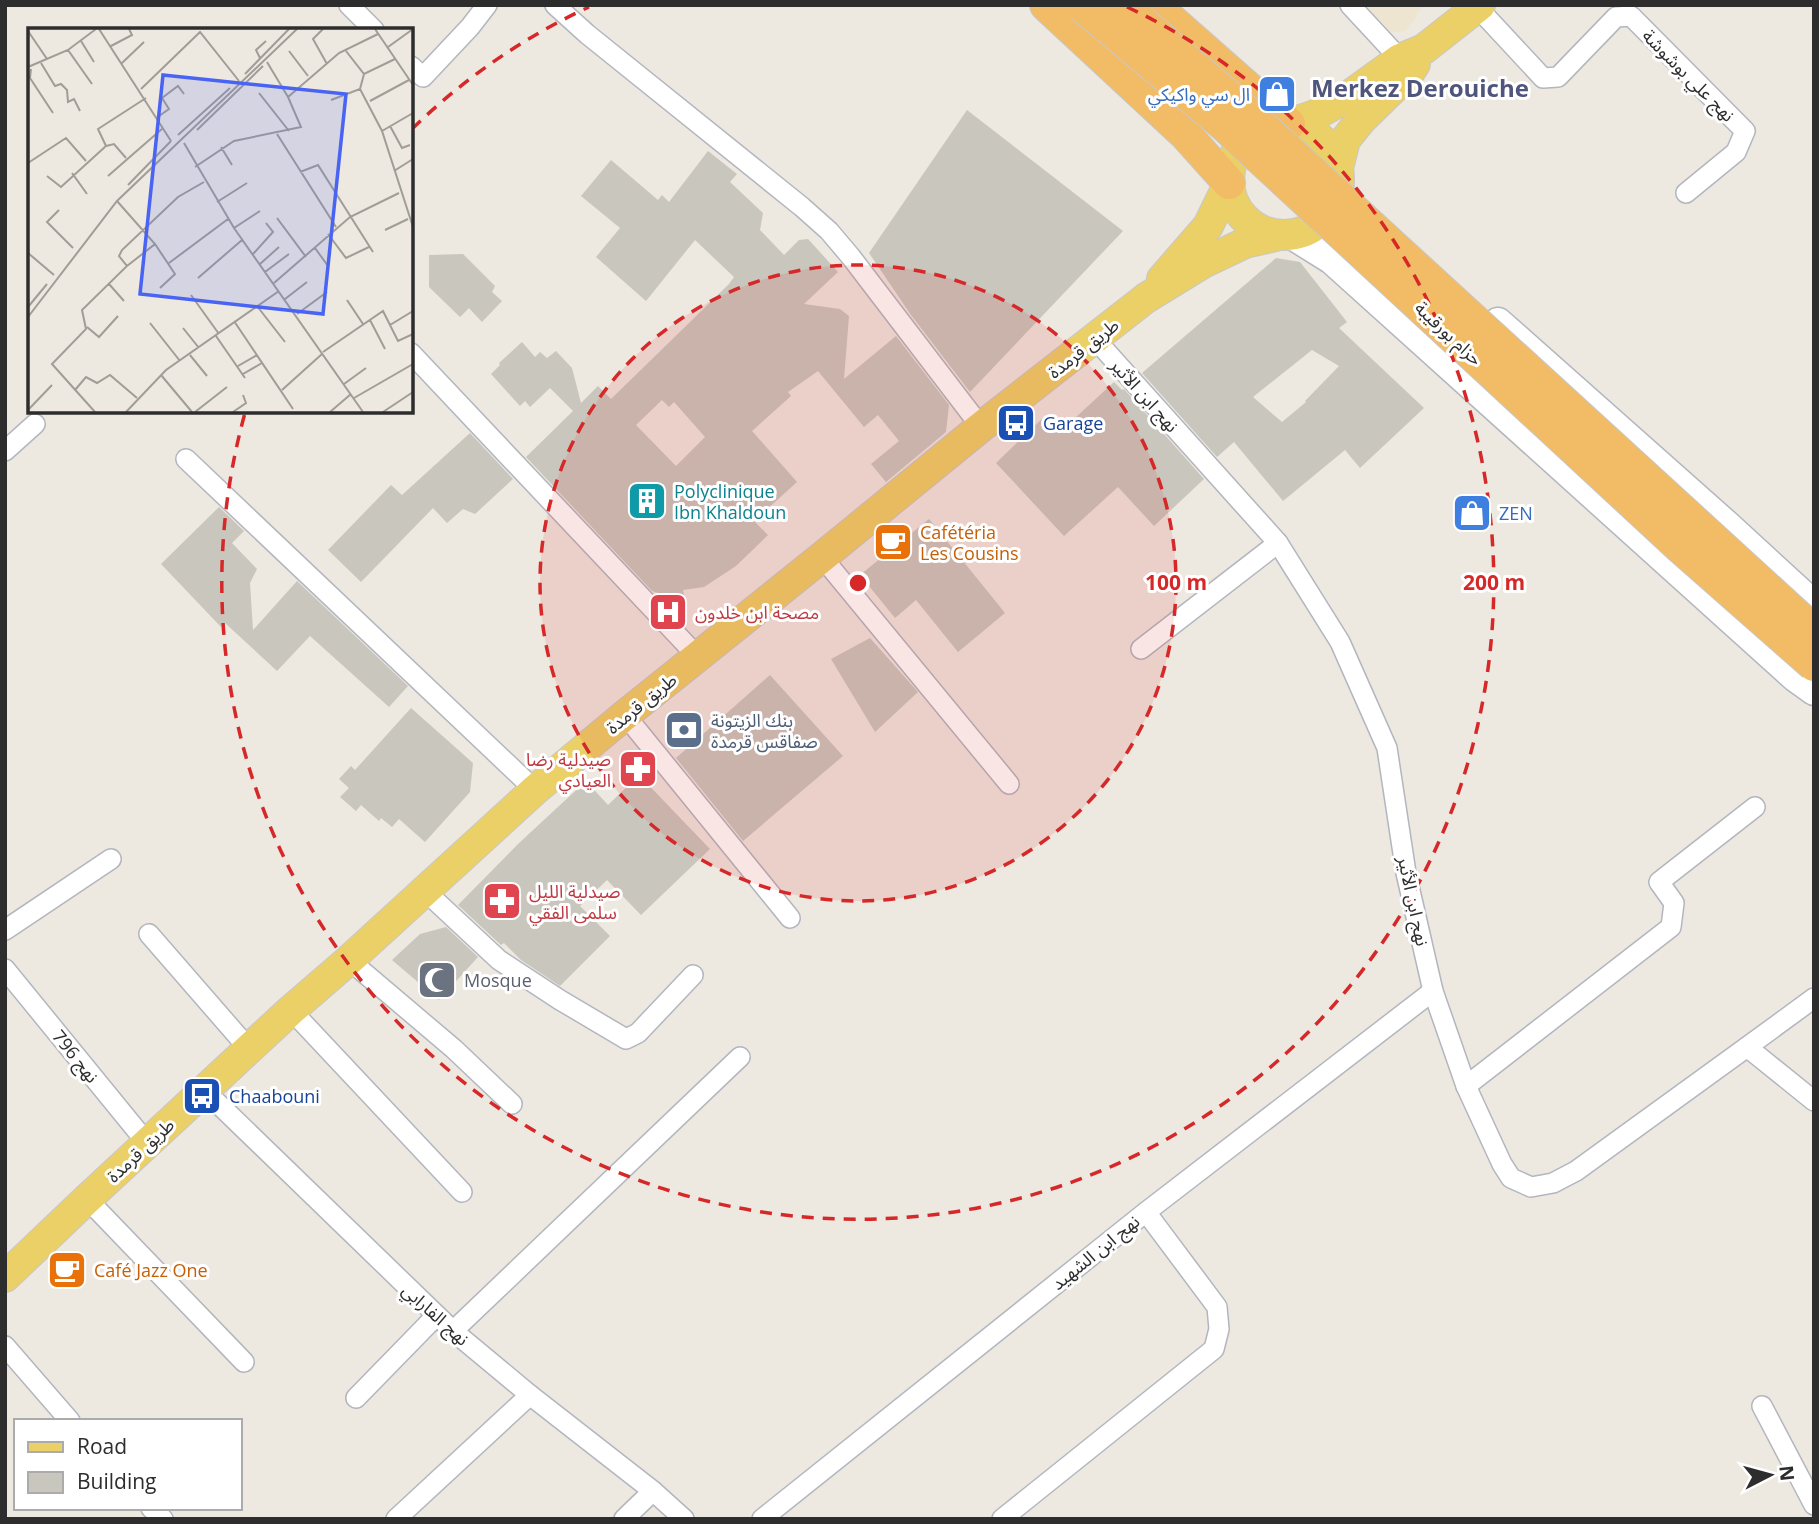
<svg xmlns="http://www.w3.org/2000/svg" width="1819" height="1524" font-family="'Open Sans','Noto Sans Arabic',sans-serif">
  <rect width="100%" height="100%" fill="#ede8e0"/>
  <!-- education -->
  <path fill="#eee5d1" d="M1366,5h60l-9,8v3l-12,15 -14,1z"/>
  <!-- building -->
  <g fill="#c9c6be" fill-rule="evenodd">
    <path d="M967,110l156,121 -153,161 -59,-77 -42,-62z"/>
    <path d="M708,151l29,23 -7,8 33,31 -3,17 24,25 15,-15 9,-1 30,33 -34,32 36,5 9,7 -5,63 52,-43 53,69 -3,27 -60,50 -15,-18 28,-23 -21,-26 -14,12 -46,-56 -30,21 3,4 -39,35 45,51 -43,39 14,14 -32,31 -32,21 -21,3 1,5 -25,3 -1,-5 -6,-2 -126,-134 47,-46 -23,-23 -20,19 -5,-6 -5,5 -29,-32 9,-9 -1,-2 23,-21 13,15 5,-5 7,6 9,-7 16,17 9,35 17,-17 13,13 118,-115 5,-7 -39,-37 -49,61 -50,-44 24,-29 -39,-32 30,-36 47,40 4,-5 7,7zM662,400l7,7 5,-5 31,35 -29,29 -40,-41z"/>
    <path d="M463,254l32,32 -3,6 10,9 -20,21 -13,-14 -9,9 -31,-30v-32z"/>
    <path d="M1276,258l24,4 47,60 -8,6 85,80 -64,60 -15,-18 -62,51 -49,-59 -17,15 -75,-84zM1312,350l27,16 -34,35 1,1 -24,20 -29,-25z"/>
    <path d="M1114,382l8,8 2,-1 80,90 -50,47 -36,-39 -54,49 -68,-73 51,-49 15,16z"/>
    <path d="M470,433l43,46 -38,35 -12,-5 -16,14 -14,-15 -72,74 -33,-32 63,-65 11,10z"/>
    <path d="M219,507l25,24 -12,12 25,26 -7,14 3,47 44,-49 111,105 -19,21 -79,-71 -33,35 -52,-48 -4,4 -60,-63z"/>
    <path d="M929,519l76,94 -47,39 -42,-52 -21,18 -35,-43z"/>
    <path d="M870,638l48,54 -43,40 -44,-73z"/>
    <path d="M770,675l73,81 -100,85 -67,-83z"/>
    <path d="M411,708l62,55 -3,29 -45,50 -26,-23 -7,8 -11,-9 -2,3 -18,-16 -5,6 -16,-14 9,-9 -10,-9 12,-13 4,4z"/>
    <path d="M639,775l71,74 -69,66 -34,-35 -27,26 30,30 -50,50 -39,-26 -17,-17 -3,2 -43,-40 60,-61 68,-63 22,24z"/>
    <path d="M446,927l32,30 -39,43 -47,-40 28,-26z"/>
  </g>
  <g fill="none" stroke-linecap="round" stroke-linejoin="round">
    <!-- minor casing -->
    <g stroke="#b3b6bf" stroke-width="22">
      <g id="minor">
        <path d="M349,5l25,25"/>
        <path d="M555,5l32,29 215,173 27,24 22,26 130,170"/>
        <path d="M1350,5l50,54"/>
        <path d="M1477,7l66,71 15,-1 58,-60 15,-1 114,115 -9,21 -50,41"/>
        <path d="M411,66l12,11 47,-50 17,-22"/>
        <path d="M1095,339l183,204 62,99 47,106 19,125 27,118 33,95 36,78 9,14 20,9 22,-4 23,-12 171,-124 67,54"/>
        <path d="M411,353l287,304"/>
        <path d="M5,451l30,-27"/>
        <path d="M186,459l349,331"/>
        <path d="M822,557l187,227"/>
        <path d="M1141,649l137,-106"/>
        <path d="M625,715l165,203"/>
        <path d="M425,891l74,69 61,40 66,39 12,-6 55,-58"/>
        <path d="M5,930l106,-71"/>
        <path d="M149,934l100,115"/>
        <path d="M349,960l105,89 58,55"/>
        <path d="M5,969l142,174"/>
        <path d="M291,1010l171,182"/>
        <path d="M1747,1047l67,-49"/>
        <path d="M1466,1086l205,-159 3,-24 -15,-21 96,-75"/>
        <path d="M204,1090l249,241 77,64 123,96 31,28"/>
        <path d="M87,1199l157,163"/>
        <path d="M453,1331l287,-274"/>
        <path d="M5,1346l65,75"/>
        <path d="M356,1398l80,-82"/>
        <path d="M1762,1406l52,99"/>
        <path d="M151,1508l12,11"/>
        <path d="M396,1519l134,-124"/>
        <path d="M624,1519l29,-28"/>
        <path d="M762,1519l384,-307 287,-221"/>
        <path d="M1002,1519l212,-170 5,-20 -2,-22 -71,-95"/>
      </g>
    </g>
    <!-- secondary casing -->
    <g stroke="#b3b6bf" stroke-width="31">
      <g id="secondary">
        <path d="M1292,235l40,25 464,418 18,13"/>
        <path d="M1498,322l230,204 86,79"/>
      </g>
    </g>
    <!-- primary casing -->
    <g stroke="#c8c8c8" stroke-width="32">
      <g id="primary">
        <path d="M1289,124l26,-9 31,-17 54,-39 24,-10 56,-44"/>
        <circle cx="1284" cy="180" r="55"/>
        <path d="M1338,168l7,-28 16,-20 48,-47 6,-9"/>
        <path d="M1162,279l46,-53 21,-43"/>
        <path d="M5,1277l82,-78 204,-189 58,-50 186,-170 90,-75 197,-158 159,-130 165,-129 57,-35 42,-20 35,-8"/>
      </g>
    </g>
    <!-- trunk casing -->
    <g stroke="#c8c8c8" stroke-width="34">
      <g id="trunk">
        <path d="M1046,5l139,129 44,49"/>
        <path d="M1154,5l135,119"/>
      </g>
    </g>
    <!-- minor -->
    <use href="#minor" stroke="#fff" stroke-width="19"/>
    <!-- secondary -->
    <use href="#secondary" stroke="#fff" stroke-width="28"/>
    <!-- primary -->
    <use href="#primary" stroke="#ebd068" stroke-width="30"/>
    <!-- trunk -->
    <use href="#trunk" stroke="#f1bc65" stroke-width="32"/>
    <!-- trunk-bridge casing -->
    <g stroke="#c8c8c8" stroke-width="34" stroke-linecap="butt">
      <g id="trunk-bridge">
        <path d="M1081,5l143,120 457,423 133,117"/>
        <path d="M1122,5l120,103 572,523"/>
      </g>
    </g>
    <!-- trunk-bridge -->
    <use href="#trunk-bridge" stroke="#f1bc65" stroke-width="32"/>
  </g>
  <!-- distance rings -->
  <circle cx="858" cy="583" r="318" fill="#d62828" fill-opacity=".12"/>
  <g fill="none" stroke="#d62828" stroke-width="3.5" stroke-dasharray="12 9">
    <circle cx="858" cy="583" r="318"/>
    <path d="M412 129A636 636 0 0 1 589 7M1127 7A636 636 0 1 1 245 413"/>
  </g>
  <!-- icons -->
  <defs>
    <g id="shop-square" transform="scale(2.0125)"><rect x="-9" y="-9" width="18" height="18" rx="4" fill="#3f7fe0" stroke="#fff"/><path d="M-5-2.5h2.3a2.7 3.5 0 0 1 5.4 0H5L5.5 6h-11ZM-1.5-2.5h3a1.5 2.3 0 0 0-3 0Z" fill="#fff"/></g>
    <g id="bus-square" transform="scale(2.0125)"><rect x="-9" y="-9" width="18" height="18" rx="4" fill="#1a4fb4" stroke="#fff"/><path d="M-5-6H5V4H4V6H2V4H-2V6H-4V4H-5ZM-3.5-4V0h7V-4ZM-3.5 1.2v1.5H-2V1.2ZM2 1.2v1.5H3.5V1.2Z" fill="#fff"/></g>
    <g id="building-square" transform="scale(2.0125)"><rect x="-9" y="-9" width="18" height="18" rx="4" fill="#0f9aa8" stroke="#fff"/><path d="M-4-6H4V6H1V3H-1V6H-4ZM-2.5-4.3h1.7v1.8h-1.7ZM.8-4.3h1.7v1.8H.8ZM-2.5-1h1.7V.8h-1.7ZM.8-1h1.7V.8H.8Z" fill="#fff"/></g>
    <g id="cafe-square" transform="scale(2.0125)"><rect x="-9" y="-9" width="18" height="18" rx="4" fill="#e8710a" stroke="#fff"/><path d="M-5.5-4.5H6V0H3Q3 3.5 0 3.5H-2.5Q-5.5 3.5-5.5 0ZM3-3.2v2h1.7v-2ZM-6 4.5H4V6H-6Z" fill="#fff"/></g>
    <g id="hospital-square" transform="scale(2.0125)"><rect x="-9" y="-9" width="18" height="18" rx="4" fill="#e0444e" stroke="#fff"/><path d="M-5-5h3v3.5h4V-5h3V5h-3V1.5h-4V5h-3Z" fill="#fff"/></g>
    <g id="bank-square" transform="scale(2.0125)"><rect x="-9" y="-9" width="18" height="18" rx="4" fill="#5c6f8a" stroke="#fff"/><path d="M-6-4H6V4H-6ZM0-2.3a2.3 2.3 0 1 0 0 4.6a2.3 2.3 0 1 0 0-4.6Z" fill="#fff"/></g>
    <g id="pharmacy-square" transform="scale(2.0125)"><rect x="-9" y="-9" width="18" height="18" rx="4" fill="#e0444e" stroke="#fff"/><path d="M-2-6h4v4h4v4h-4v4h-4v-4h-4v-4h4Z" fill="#fff"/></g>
    <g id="mosque-square" transform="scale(2.0125)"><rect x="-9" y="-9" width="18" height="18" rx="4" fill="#6b7280" stroke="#fff"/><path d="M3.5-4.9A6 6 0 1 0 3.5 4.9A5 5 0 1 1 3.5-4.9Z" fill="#fff"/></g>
  </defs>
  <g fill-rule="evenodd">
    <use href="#shop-square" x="1277" y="94"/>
    <use href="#bus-square" x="1016" y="423"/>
    <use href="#building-square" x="647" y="501"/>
    <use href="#shop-square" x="1472" y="513"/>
    <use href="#cafe-square" x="893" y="542"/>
    <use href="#hospital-square" x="668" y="612"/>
    <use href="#bank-square" x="684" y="730"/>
    <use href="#pharmacy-square" x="638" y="769"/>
    <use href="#pharmacy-square" x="502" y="901"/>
    <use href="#mosque-square" x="437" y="980"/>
    <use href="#bus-square" x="202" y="1096"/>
    <use href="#cafe-square" x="67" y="1270"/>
  </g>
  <g text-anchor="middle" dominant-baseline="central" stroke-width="6" stroke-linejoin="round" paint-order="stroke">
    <!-- street labels -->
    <g font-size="18" fill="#2d2d2d" stroke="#fff">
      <text transform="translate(1689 75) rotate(45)">نهج علي بوشوشة</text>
      <text transform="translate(1449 333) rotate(43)">حزام بورقيبة</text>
      <text transform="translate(1083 348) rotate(-38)">طريق قرمدة</text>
      <text transform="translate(1145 395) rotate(48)">نهج ابن الأثير</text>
      <text transform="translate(641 703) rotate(-39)">طريق قرمدة</text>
      <text transform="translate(1414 901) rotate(78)">نهج ابن الأثير</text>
      <text transform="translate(76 1056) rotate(51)">نهج 796</text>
      <text transform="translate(140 1150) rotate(-43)">طريق قرمدة</text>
      <text transform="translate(1095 1252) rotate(-39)">نهج ابن الشهيد</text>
      <text transform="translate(436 1314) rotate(42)">نهج الفارابي</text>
    </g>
    <!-- shop labels -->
    <g font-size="18" fill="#366cbe" stroke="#fff" text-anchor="end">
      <text x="1250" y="94">ال سي واكيكي</text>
      <text x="1499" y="513" text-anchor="start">ZEN</text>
    </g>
    <!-- transit labels -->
    <g font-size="18" fill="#164399" stroke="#fff" text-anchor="start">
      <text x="1043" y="423">Garage</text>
      <text x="229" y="1096">Chaabouni</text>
    </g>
    <!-- culture labels -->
    <g font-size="18" fill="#0d838f" stroke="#fff" text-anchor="start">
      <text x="674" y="491">Polyclinique<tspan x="674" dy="21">Ibn Khaldoun</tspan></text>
    </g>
    <!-- food labels -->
    <g font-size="18" fill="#c56008" stroke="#fff" text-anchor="start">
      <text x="920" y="532">Cafétéria<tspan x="920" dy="21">Les Cousins</tspan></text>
      <text x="94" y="1270">Café Jazz One</text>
    </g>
    <!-- health labels -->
    <g font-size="18" fill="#be3a42" stroke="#fff" text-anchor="start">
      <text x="695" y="612">مصحة ابن خلدون</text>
      <text x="611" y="759" text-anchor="end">صيدلية رضا<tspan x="611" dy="21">العيادي</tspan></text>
      <text x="529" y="891">صيدلية الليل<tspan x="529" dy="21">سلمى الفقي</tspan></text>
    </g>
    <!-- service labels -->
    <g font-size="18" fill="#4e5e75" stroke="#fff" text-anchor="start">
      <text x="711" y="720">بنك الزيتونة<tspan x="711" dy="21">صفاقس قرمدة</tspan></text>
    </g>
    <!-- worship labels -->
    <g font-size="18" fill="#5b616d" stroke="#fff" text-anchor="start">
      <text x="464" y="980">Mosque</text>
    </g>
    <!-- district labels -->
    <g font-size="24" font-weight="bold" fill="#4f557c" stroke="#fff">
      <text x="1420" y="87">Merkez Derouiche</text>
    </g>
  </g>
  <!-- overview -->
  <g transform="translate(28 28)">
    <rect width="385" height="385" fill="#ede8e0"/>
    <path fill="none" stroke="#a09d98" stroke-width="2" d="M71,1l72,112M295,1l-10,10 14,25M347,1l38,56M0,3l19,28M53,13l13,21M83,18l21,-11 -3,-6M360,19l25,-18M40,22l24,34M261,23l19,25M318,23l18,23 31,-15M232,30l-4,-8 10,-9M239,34l21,35M13,35l14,23 6,-2 6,6 1,12 6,-3 6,12M94,35l22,-21M0,39l40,-17 28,-21M3,41l-1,9 23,35M217,46l44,-45M113,61l59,-57 39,49M332,61l22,42 31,96M231,65l30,38M303,72l29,-11 4,-15M342,73l39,-21M131,88l10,-7 -7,-11 16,-12 6,8M362,98l12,22 8,-3M169,102l66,-64M354,103l31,-18M249,106l59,93M150,107l52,-47M156,115l50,85 129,184M193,119l11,18M98,130l-12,-14 -8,2 -8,-17 48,-31M0,135l38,-25 20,23M167,139l39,-26 67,-14 -13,-30 51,-44 39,-19M366,143l19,-12M272,144l18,-7 55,87M44,145l15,21M19,148l14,11 45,-41M80,148l55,-48M100,157l43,-44M89,173l38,43 -28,22M189,174l30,-19M31,182l-12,12 26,26M249,190l29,39M206,200l26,-17M357,202l23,-11M300,206l18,24 23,-11M127,216l20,30 -15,14M287,220l13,18M0,225l26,22M225,226l20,-22 -7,-9M141,235l59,-44M232,236l19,-17M237,244l24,-18M170,250l44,-38M246,255l76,-66 49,-24M81,256l15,17M163,267l28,39M257,271l22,-17M319,272l16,24M229,278l28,36M0,279l19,-23M269,286l30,-22M0,289l89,-116 180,-172M342,292l15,29M206,293l59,88M122,295l30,38M362,297l23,-14M59,299l12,10 19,-21M155,300l16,20M188,308l29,42M295,324l60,-41 15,30 15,-7M162,327l17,21M210,338l19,-11M215,346l19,-11M133,347l31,37M316,356l22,-16M47,362l11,-13 11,6 13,-8 27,23M254,362l40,-36M326,370l59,-34M0,382l24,-25M67,384l-43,-48 34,-35 -4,-19 45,-44 -8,-10 3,-6 56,-53 26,-15M98,384l40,-42 113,-79M167,384l32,-25M205,384l13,-9 -3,-8M302,384l21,-18M355,384l30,-20"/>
    <path fill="#4964f2" fill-opacity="0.15" stroke="#4964f2" stroke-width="3.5" d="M135,47l183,19 -23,220 -183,-20z"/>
    <rect width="385" height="385" fill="none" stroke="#2d2d2d" stroke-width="3.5"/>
  </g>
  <circle cx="858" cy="583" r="10" fill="#d62828" stroke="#fff" stroke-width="3.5"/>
  <g font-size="21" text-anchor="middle" font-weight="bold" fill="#d62828" stroke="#fff" stroke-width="6" stroke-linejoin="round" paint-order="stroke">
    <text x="1176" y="590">100 m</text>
    <text x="1494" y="590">200 m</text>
  </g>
  <!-- border -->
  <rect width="1819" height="1524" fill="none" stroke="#2d2d2d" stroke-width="14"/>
  <!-- legend -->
  <rect x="14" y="1419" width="228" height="91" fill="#ffffff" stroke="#ababab" stroke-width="2"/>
  <rect x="28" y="1442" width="35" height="10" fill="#ebd068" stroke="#ababab" stroke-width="2"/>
  <text x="77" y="1454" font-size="21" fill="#2d2d2d">Road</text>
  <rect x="28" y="1472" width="35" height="21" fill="#c9c6be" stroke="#ababab" stroke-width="2"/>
  <text x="77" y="1489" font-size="21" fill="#2d2d2d">Building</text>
  <!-- north arrow -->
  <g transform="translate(1770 1475) rotate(84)" stroke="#ffffff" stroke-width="5" paint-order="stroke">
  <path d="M0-5L12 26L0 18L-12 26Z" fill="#2d2d2d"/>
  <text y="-10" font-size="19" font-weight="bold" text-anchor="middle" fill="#2d2d2d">N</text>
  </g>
</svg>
